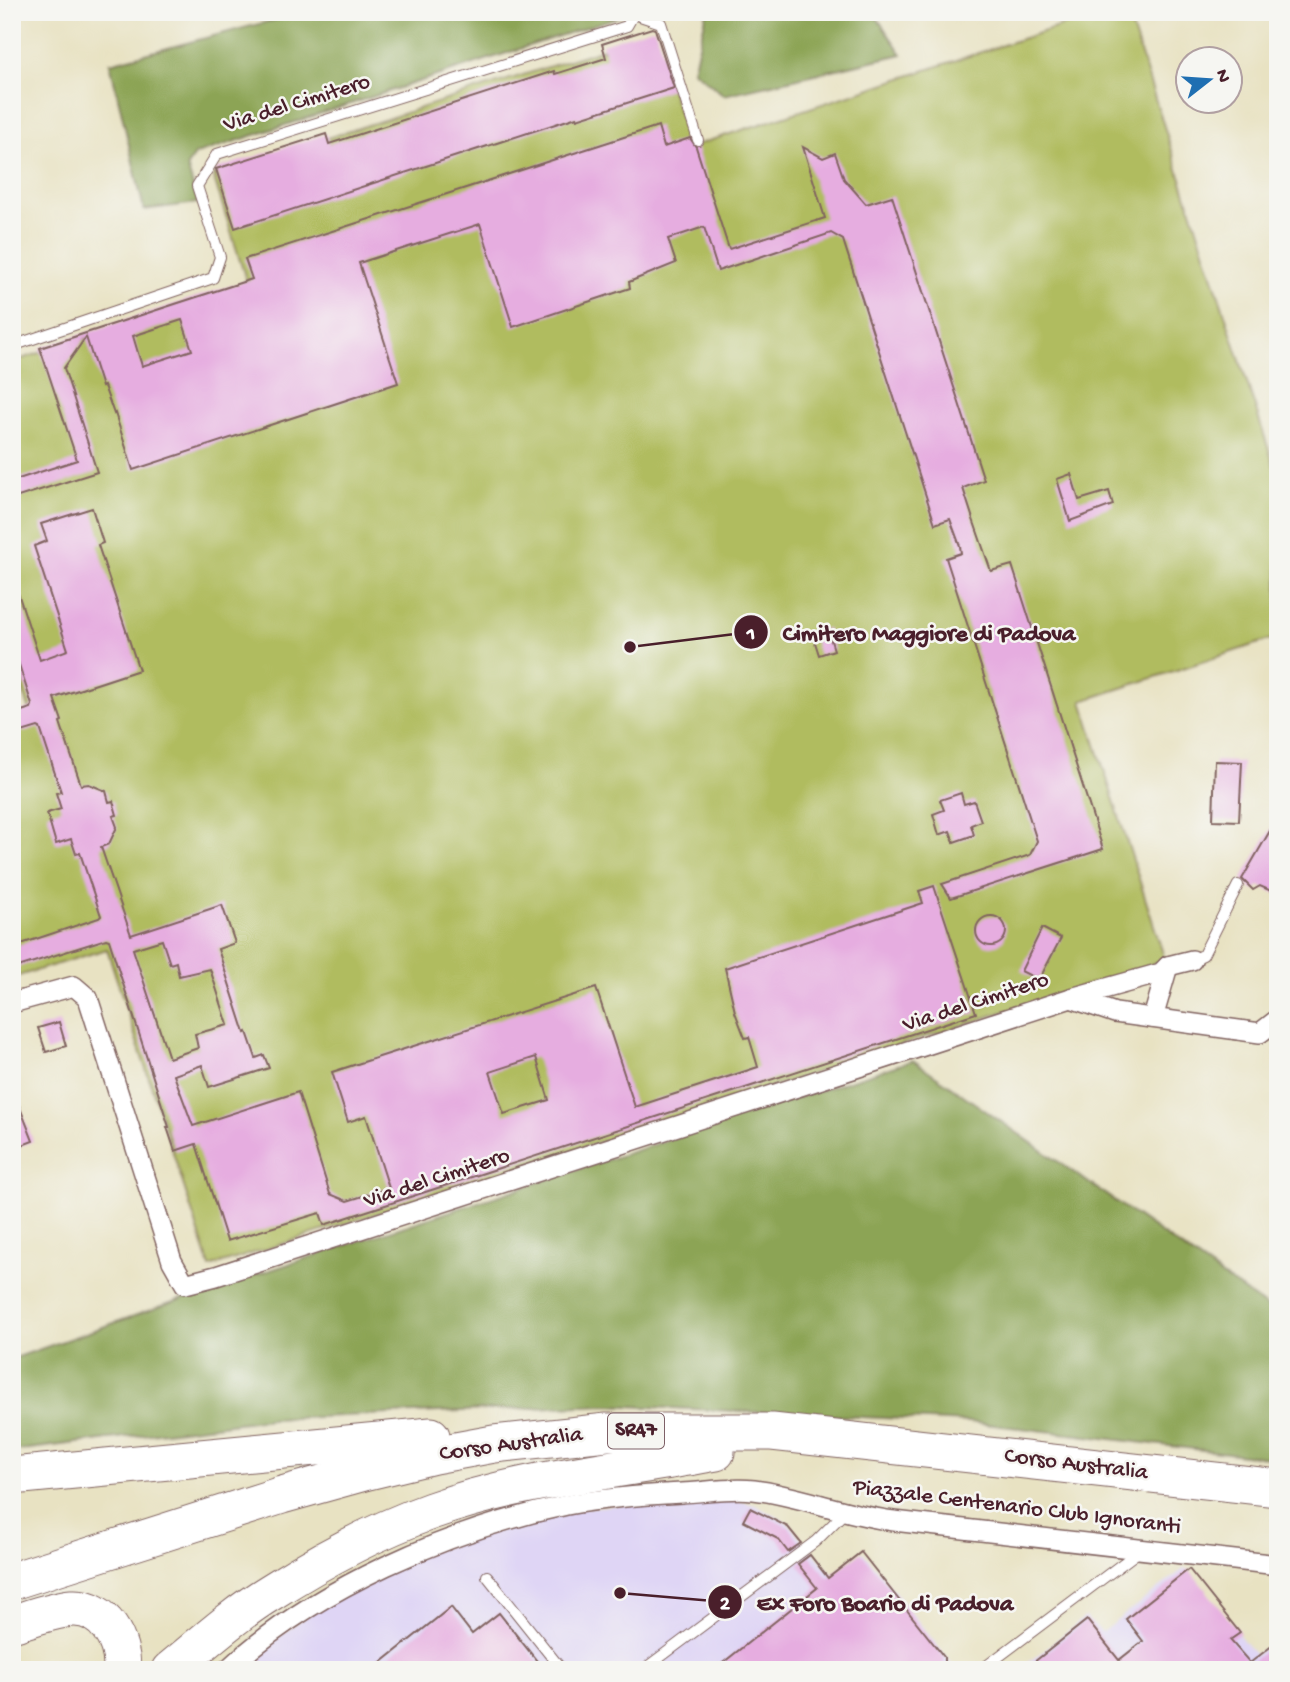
<svg xmlns="http://www.w3.org/2000/svg" width="1290" height="1682" font-family="'Gochi Hand',sans-serif">
  <rect width="100%" height="100%" fill="#f6f6f2"/>
  <filter id="ink" filterUnits="userSpaceOnUse"><feTurbulence type="fractalNoise" baseFrequency=".0143" numOctaves="2"/><feDisplacementMap in="SourceGraphic" scale="14" xChannelSelector="R" yChannelSelector="G"/><feConvolveMatrix kernelMatrix="1 2 1 2 8 2 1 2 1" color-interpolation-filters="sRGB"/></filter>
  <filter id="wash" filterUnits="userSpaceOnUse"><feTurbulence type="fractalNoise" baseFrequency=".00686" numOctaves="4" result="noise"/><feDisplacementMap in="SourceGraphic" scale="28" xChannelSelector="R" yChannelSelector="G"/><feGaussianBlur stdDeviation="1.57" result="paint"/><feColorMatrix in="noise" values="0 0 0 0 0 0 0 0 0 0 0 0 0 0 0 0 0 1.4 0 .05"/><feComposite in="paint" operator="in"/></filter>
  <g filter="url(#wash)">
    <rect width="100%" height="100%" fill="#e8e2c2"/>
    <!-- built -->
    <g fill="#dfd5f5">
      <path d="M724,1497l31,8 32,17 46,53 30,-23 94,118h-721l78,-60 88,-50 168,-51z"/>
      <path d="M1185,1568l70,87 17,-13 6,7v21h-259l66,-53 17,15z"/>
    </g>
    <!-- green -->
    <path fill="#b0bc5e" stroke="#7d6e44" stroke-width="2" d="M1104,12h23l151,466v159l-196,64 83,259 -955,307 -103,-318 -95,29v-262l18,-5 -18,-54v-295l236,-76 -35,-111 440,-142 37,114z"/>
    <!-- forest -->
    <g fill="#8ca455" stroke="#6b6240" stroke-width="2">
      <path d="M312,12h314l-2,3 -428,139 -9,12 11,37 -54,7 -34,-147 172,-45z"/>
      <path d="M707,12h166l29,42 -178,41 -31,-25z"/>
      <path d="M913,1060l365,255v144l-309,-37 -364,-17 -335,14 -258,32v-92l170,-60z"/>
    </g>
    <g id="blocks">
      <!-- building -->
      <g fill="#e6ade0" fill-rule="evenodd">
        <path d="M652,28l3,1 19,59 -97,31v-2l-342,111 -19,-59 110,-35 3,10 225,-73 1,3 51,-16 -4,-14z"/>
        <path d="M658,126l6,21 26,-9 6,9 33,102 96,-31 -22,-71 20,11 12,-5 9,26 22,25 26,-8 92,284 -21,8 10,31 18,52 21,-6 91,284 -152,49 -9,-14 88,-29 7,-14 -91,-283 15,-5 -1,-7 -10,-27 -15,5 -92,-284 -12,-7 -113,38 -14,-44 -36,12 8,24 -47,19 1,6 -117,39 -33,-103 -121,39 39,120 -265,87 -18,-57 -1,1 -10,-28 -2,1 -16,-50 -22,31 33,104 -85,27v-18l65,-21 -37,-112 212,-69 -7,-20zM182,320l10,30 -50,16 -9,-30z"/>
        <path d="M1071,474l8,26 30,-9 4,14 -43,16 -13,-42z"/>
        <path d="M92,508l11,35 -5,2 41,125 -85,28 8,23 -2,1 21,63 8,-1 17,7 3,11 4,-1 4,14 -4,1 4,11 -8,17 -8,3 30,88 91,-30 13,38 -17,6 27,84 2,-1 9,26 8,-3 5,13 -60,19 -7,-22 -28,10 19,51 105,-34 32,102 17,7 42,-13 -23,-72 -18,6 -16,-50 264,-84 39,119 123,-40 -9,-30 -4,1 -10,-26 -10,-44 198,-65 -4,-12 15,-5 42,127 -652,212 -4,-12 -93,28 -31,-97 -21,7 -8,-24h2l-60,-187 -3,-1 -94,30v-22l87,-29 2,-2 -21,-63 -4,1 -5,-15 -15,5 -9,-31 14,-4 -5,-16 5,-1 -21,-64 -2,-1 -26,8v-21l19,-6 1,-3 -20,-62v-59h3l25,76 28,-10 -34,-104 13,-5 -6,-17zM162,940l8,24 6,-2 3,14 31,-7 18,56 -33,9 3,14 -29,10 -36,-109zM536,1057l13,43 -45,14 -14,-42z"/>
        <path d="M827,628l7,22 -15,5 -7,-22z"/>
        <path d="M1215,761l27,1 -3,59 -26,-1z"/>
        <path d="M961,793l3,11 10,-3 7,20 -10,4 3,10 -20,7 -4,-11 -11,4 -6,-21 11,-4 -4,-10z"/>
        <path d="M1278,817v77l-18,-8 -7,4 -11,-11z"/>
        <circle cx="991" cy="931" r="15"/>
        <path d="M1042,928l19,10 -22,42 -18,-9z"/>
        <path d="M59,1022l7,24 -20,6 -8,-24z"/>
        <path d="M12,1087l21,54 -21,8z"/>
        <path d="M750,1508l38,19 13,16 -13,9 -10,-13 -35,-18z"/>
        <path d="M861,1552l83,105v6l-8,7h-222l103,-82 -19,-24 12,-9 18,23z"/>
        <path d="M1189,1569l51,64 -10,7 20,23 28,-22v29h-254l63,-50 32,40 24,-19 -17,-22z"/>
        <path d="M451,1607l21,27 27,-21 45,57h-172z"/>
      </g>
    </g>
  </g>
  <g filter="url(#ink)">
    <use href="#blocks" fill-opacity="0" stroke="#816360" stroke-width="2"/>
    <g fill="none" stroke-linecap="round" stroke-linejoin="round">
      <!-- lane casing -->
      <g stroke="#816360" stroke-width="12">
        <g id="lane">
          <path d="M634,14l27,9 37,117"/>
          <path d="M12,346l201,-68 7,-21 -23,-71 20,-32 410,-128 8,-14"/>
          <path d="M1192,960l11,-5 35,-70"/>
          <path d="M487,1576l75,94"/>
          <path d="M643,1670l173,-129 29,-29"/>
          <path d="M981,1670l157,-118"/>
        </g>
      </g>
      <!-- street casing -->
      <g stroke="#816360" stroke-width="22">
        <g id="street">
          <path d="M1071,998l44,15 145,20 18,-14"/>
          <path d="M12,1003l62,-17 14,12 84,263 13,23 31,-8 855,-278 90,-25 7,-7 24,-6"/>
          <path d="M1153,1018l15,-52"/>
          <path d="M227,1670c87,-82 224,-141 340,-165 37,-7 76,-10 115,-12 23,-1 49,-6 72,-3 47,6 92,25 140,31 128,15 256,30 384,44"/>
        </g>
      </g>
      <!-- highway casing -->
      <g stroke="#816360" stroke-width="39">
        <g id="highway">
          <path d="M12,1476l419,-40"/>
          <path d="M12,1581l270,-86 86,-24 66,-16 60,-11 113,-12h165l506,56"/>
          <path d="M12,1624c19,-6 39,-14 60,-16 33,-2 51,34 50,62"/>
          <path d="M170,1670c33,-27 65,-56 101,-78 50,-32 104,-61 160,-81 92,-33 190,-41 285,-59"/>
        </g>
      </g>
      <!-- lane -->
      <use href="#lane" stroke="#fff" stroke-width="10"/>
      <!-- street -->
      <use href="#street" stroke="#fff" stroke-width="19"/>
      <!-- highway -->
      <use href="#highway" stroke="#fff" stroke-width="37"/>
    </g>
  </g>
  <g text-anchor="middle" dominant-baseline="central" stroke-width="5" stroke-linejoin="round" paint-order="stroke">
    <!-- shield labels -->
    <rect fill="#f6f6f2" stroke="#7e6067" stroke-width="2" x="608" y="1413.5" width="56" height="35" rx="5"/>
    <g font-size="21" font-weight="bold" fill="#4a1f2b">
      <text x="636" y="1431">SR47</text>
    </g>
    <!-- street labels -->
    <g font-size="23" fill="#4a1f2b" stroke="#f6f6f2">
      <text transform="translate(297 104) rotate(-17)">Via del Cimitero</text>
      <text transform="translate(976 1003) rotate(-18)">Via del Cimitero</text>
      <text transform="translate(437 1179) rotate(-18)">Via del Cimitero</text>
      <text transform="translate(511 1445) rotate(-8)">Corso Australia</text>
      <text transform="translate(1076 1465) rotate(7)">Corso Australia</text>
      <text transform="translate(1017 1508) rotate(7)">Piazzale Centenario Club Ignoranti</text>
    </g>
  </g>
  <!-- callouts -->
  <path fill="none" stroke="#4a1f2b" stroke-width="2.5" d="M630 647L751 632M620 1593L725 1602"/>
  <g fill="#4a1f2b" stroke="#f6f6f2" stroke-width="2.5">
    <circle cx="630" cy="647" r="7"/>
    <circle cx="620" cy="1593" r="7"/>
    <circle cx="751" cy="632" r="18"/>
    <circle cx="725" cy="1602" r="18"/>
  </g>
  <g font-size="21" text-anchor="middle" font-weight="bold" fill="#fff">
    <text x="751" y="639">1</text>
    <text x="725" y="1609">2</text>
  </g>
  <g font-size="24" text-anchor="middle" font-weight="bold" fill="#4a1f2b" stroke="#f6f6f2" stroke-width="5" stroke-linejoin="round" paint-order="stroke">
    <text x="929" y="640">Cimitero Maggiore di Padova</text>
    <text x="885" y="1610">Ex Foro Boario di Padova</text>
  </g>
  <!-- margin -->
  <rect width="1290" height="1682" fill="none" stroke="#f6f6f2" stroke-width="42"/>
  <!-- north arrow -->
  <g transform="translate(1209 80) rotate(73)"><circle r="33" fill="#f6f6f2" stroke="#b1a0a2" stroke-width="2"/>
  <path d="M0-5L12 26L0 18L-12 26Z" fill="#1f6fb2"/>
  <text y="-10" font-size="19" font-weight="bold" text-anchor="middle" fill="#4a1f2b">N</text>
  </g>
</svg>
